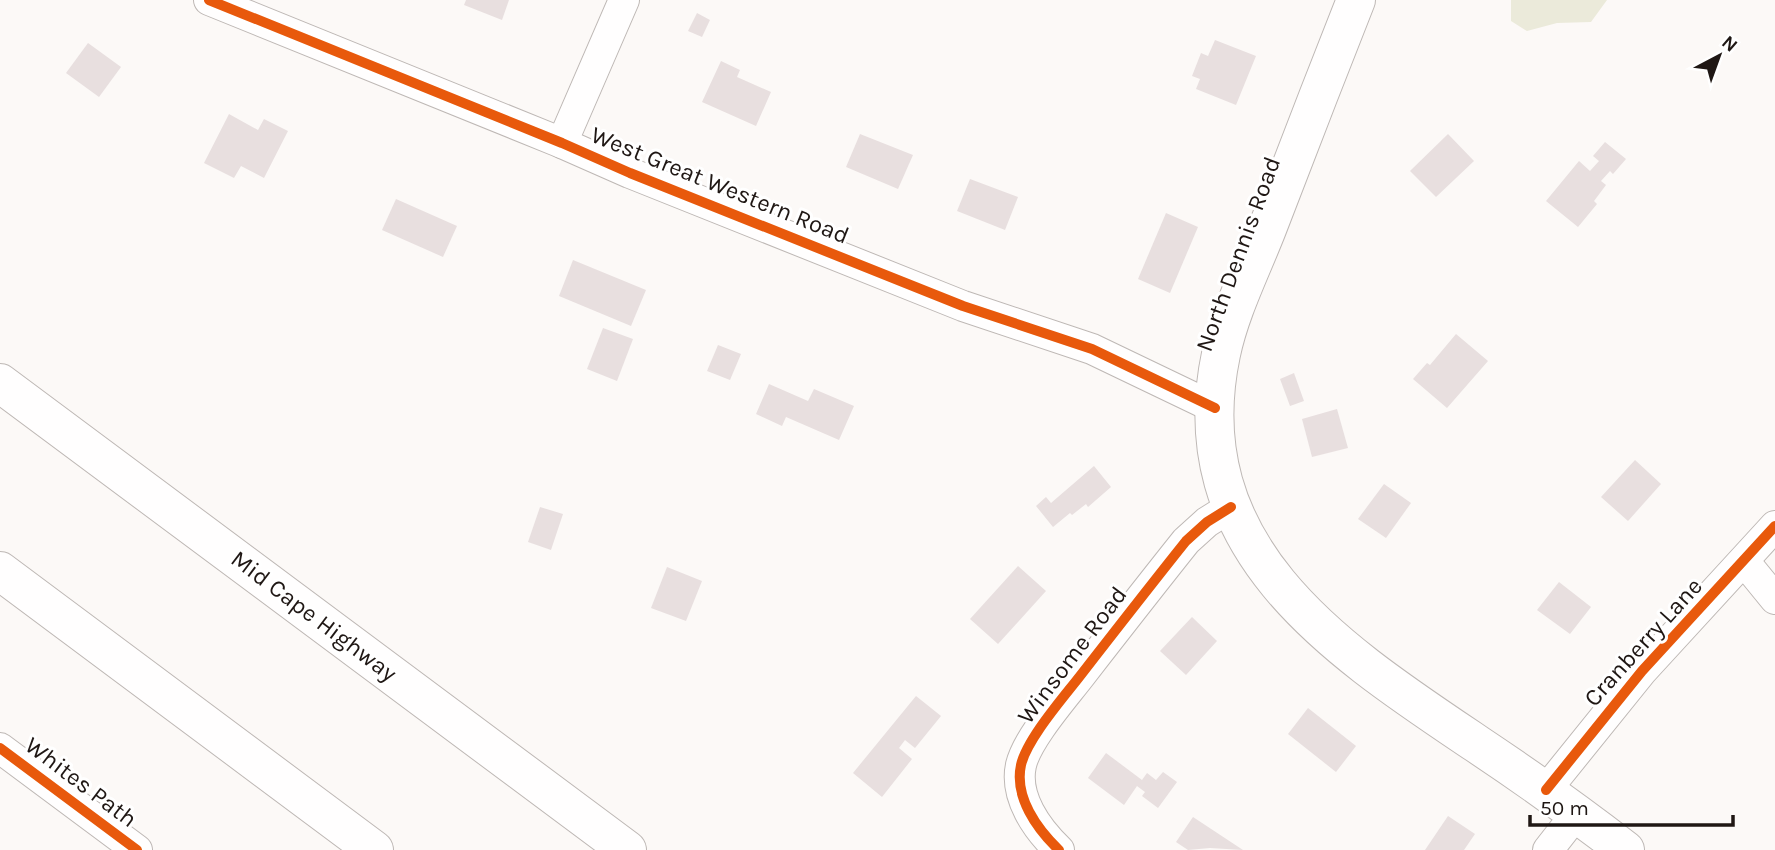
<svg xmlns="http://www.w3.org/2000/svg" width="1775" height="850" font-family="Karla,sans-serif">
  <rect width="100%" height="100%" fill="#fcf9f7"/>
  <!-- green -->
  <path fill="#ebeada" d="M1511,0h96l-16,22 -34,1 -30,8 -16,-10z"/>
  <!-- building -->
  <g fill="#e8dfdf">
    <path d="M466,0h43l-7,20 -38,-15z"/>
    <path d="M697,13l13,7 -8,17 -14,-6z"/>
    <path d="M1215,40l41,16 -20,49 -40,-16 4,-10 -8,-3 9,-23 7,3z"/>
    <path d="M88,43l33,24 -22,30 -33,-24z"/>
    <path d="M721,61l19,9 -3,7 34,15 -15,34 -54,-24z"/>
    <path d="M229,114l29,16 6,-11 24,12 -24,47 -23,-12 -7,12 -30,-15z"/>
    <path d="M860,134l53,21 -15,34 -52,-22z"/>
    <path d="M1448,134l26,27 -38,36 -26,-26z"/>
    <path d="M1605,142l21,17 -13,15 -3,-3 -9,10 5,4 -12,16 3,3 -19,23 -32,-26 33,-40 11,10 9,-10 -6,-5z"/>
    <path d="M970,179l48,18 -13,33 -48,-19z"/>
    <path d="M396,199l61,27 -14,31 -61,-27z"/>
    <path d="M1166,213l32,14 -28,66 -32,-14z"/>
    <path d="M573,260l73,30 -15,36 -72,-30z"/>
    <path d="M603,328l30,11 -16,42 -30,-12z"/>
    <path d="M1456,334l32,27 -41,47 -34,-29 14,-16 3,2z"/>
    <path d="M718,345l23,9 -11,26 -23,-9z"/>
    <path d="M1294,373l10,28 -14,5 -10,-27z"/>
    <path d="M769,384l39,17 6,-12 40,17 -15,34 -53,-23 -4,9 -26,-12z"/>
    <path d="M1337,409l11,39 -36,9 -10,-38z"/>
    <path d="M1635,460l26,24 -33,37 -27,-24z"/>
    <path d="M1094,466l17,21 -23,20 -2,-3 -14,11 -2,-2 -17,14 -17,-21 10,-9 5,6z"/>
    <path d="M1384,484l27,19 -25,35 -28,-19z"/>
    <path d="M540,507l23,7 -12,36 -23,-8z"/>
    <path d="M1018,566l28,25 -48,53 -28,-25z"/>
    <path d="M667,567l35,14 -16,40 -35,-13z"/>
    <path d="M1559,582l32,25 -21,27 -33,-24z"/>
    <path d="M1192,617l25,24 -31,34 -26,-24z"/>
    <path d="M916,696l25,20 -26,32 -10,-8 -6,8 13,11 -30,38 -29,-24z"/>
    <path d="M1308,708l48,38 -20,26 -48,-38z"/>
    <path d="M1106,753l36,27 5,-7 9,7 7,-8 14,10 -19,26 -16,-12 3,-4 -8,-6 -13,19 -36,-27z"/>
    <path d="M1448,816l27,18 -11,16h-39z"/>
    <path d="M1193,817l50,33 -33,-2 -22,2 -12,-8z"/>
  </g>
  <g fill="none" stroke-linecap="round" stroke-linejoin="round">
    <!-- minor casing -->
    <g stroke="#beb8b5" stroke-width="32">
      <g id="minor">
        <path d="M209,0l353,143 68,30 333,133 129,43 123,59"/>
        <path d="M562,143l62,-143"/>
        <path d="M1744,561l31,38"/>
        <path d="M0,748l137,102"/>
        <path d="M1546,790l96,-119 133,-145"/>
        <path d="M1059,850c-22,-21 -45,-53 -38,-85 6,-26 42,-67 59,-89 35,-45 70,-90 106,-135l21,-19 24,-15"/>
        <path d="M1548,850l29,-37"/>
      </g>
    </g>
    <!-- major casing -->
    <g stroke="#beb8b5" stroke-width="40">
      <path id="major" d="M1356,0c-30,76 -60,153 -89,229 -16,41 -37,82 -46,125 -41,195 116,296 256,390 51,34 100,69 148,106"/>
    </g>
    <!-- highway casing -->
    <g stroke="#beb8b5" stroke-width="40">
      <g id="highway">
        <path d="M0,383l627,467"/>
        <path d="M0,571l374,279"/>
      </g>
    </g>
    <!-- minor -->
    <use href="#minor" stroke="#fffefe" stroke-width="30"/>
    <!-- major -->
    <use href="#major" stroke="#fffefe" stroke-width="38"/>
    <!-- highway -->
    <use href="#highway" stroke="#fffefe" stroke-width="38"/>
    <!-- cycleway casing -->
    <g stroke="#fff" stroke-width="15">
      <g id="cycleway">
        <path d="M209,0l353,143 68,30 333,133 129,43 123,59"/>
        <path d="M0,748l137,102"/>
        <path d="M1546,790l96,-119 133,-145"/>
        <path d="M1059,850c-22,-21 -45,-53 -38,-85 6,-26 42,-67 59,-89 35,-45 70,-90 106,-135l21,-19 24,-15"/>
      </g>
    </g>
    <!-- cycleway -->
    <use href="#cycleway" stroke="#e8590c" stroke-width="10"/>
  </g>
  <g text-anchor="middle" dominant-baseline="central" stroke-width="6" stroke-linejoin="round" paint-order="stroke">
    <!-- street labels -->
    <g font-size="24" fill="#1f1714" stroke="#fff">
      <text transform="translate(720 185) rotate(22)">West Great Western Road</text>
      <text transform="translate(1238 254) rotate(-70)">North Dennis Road</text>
      <text transform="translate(314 616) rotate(37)">Mid Cape Highway</text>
      <text transform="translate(1643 642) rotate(-48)">Cranberry Lane</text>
      <text transform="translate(1072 655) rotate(-53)">Winsome Road</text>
      <text transform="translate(81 782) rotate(37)">Whites Path</text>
    </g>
  </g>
  <!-- north arrow -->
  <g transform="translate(1719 56) rotate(41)" stroke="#ffffff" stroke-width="5" paint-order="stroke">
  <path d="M0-5L12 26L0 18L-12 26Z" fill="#1f1714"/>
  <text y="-10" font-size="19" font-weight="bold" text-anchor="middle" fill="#1f1714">N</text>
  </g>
  <!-- scale -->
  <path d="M1530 815v10h203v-10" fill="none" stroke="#1f1714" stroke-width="3.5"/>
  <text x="1540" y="815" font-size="21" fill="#1f1714" stroke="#ffffff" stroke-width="5" paint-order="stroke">50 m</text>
</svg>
